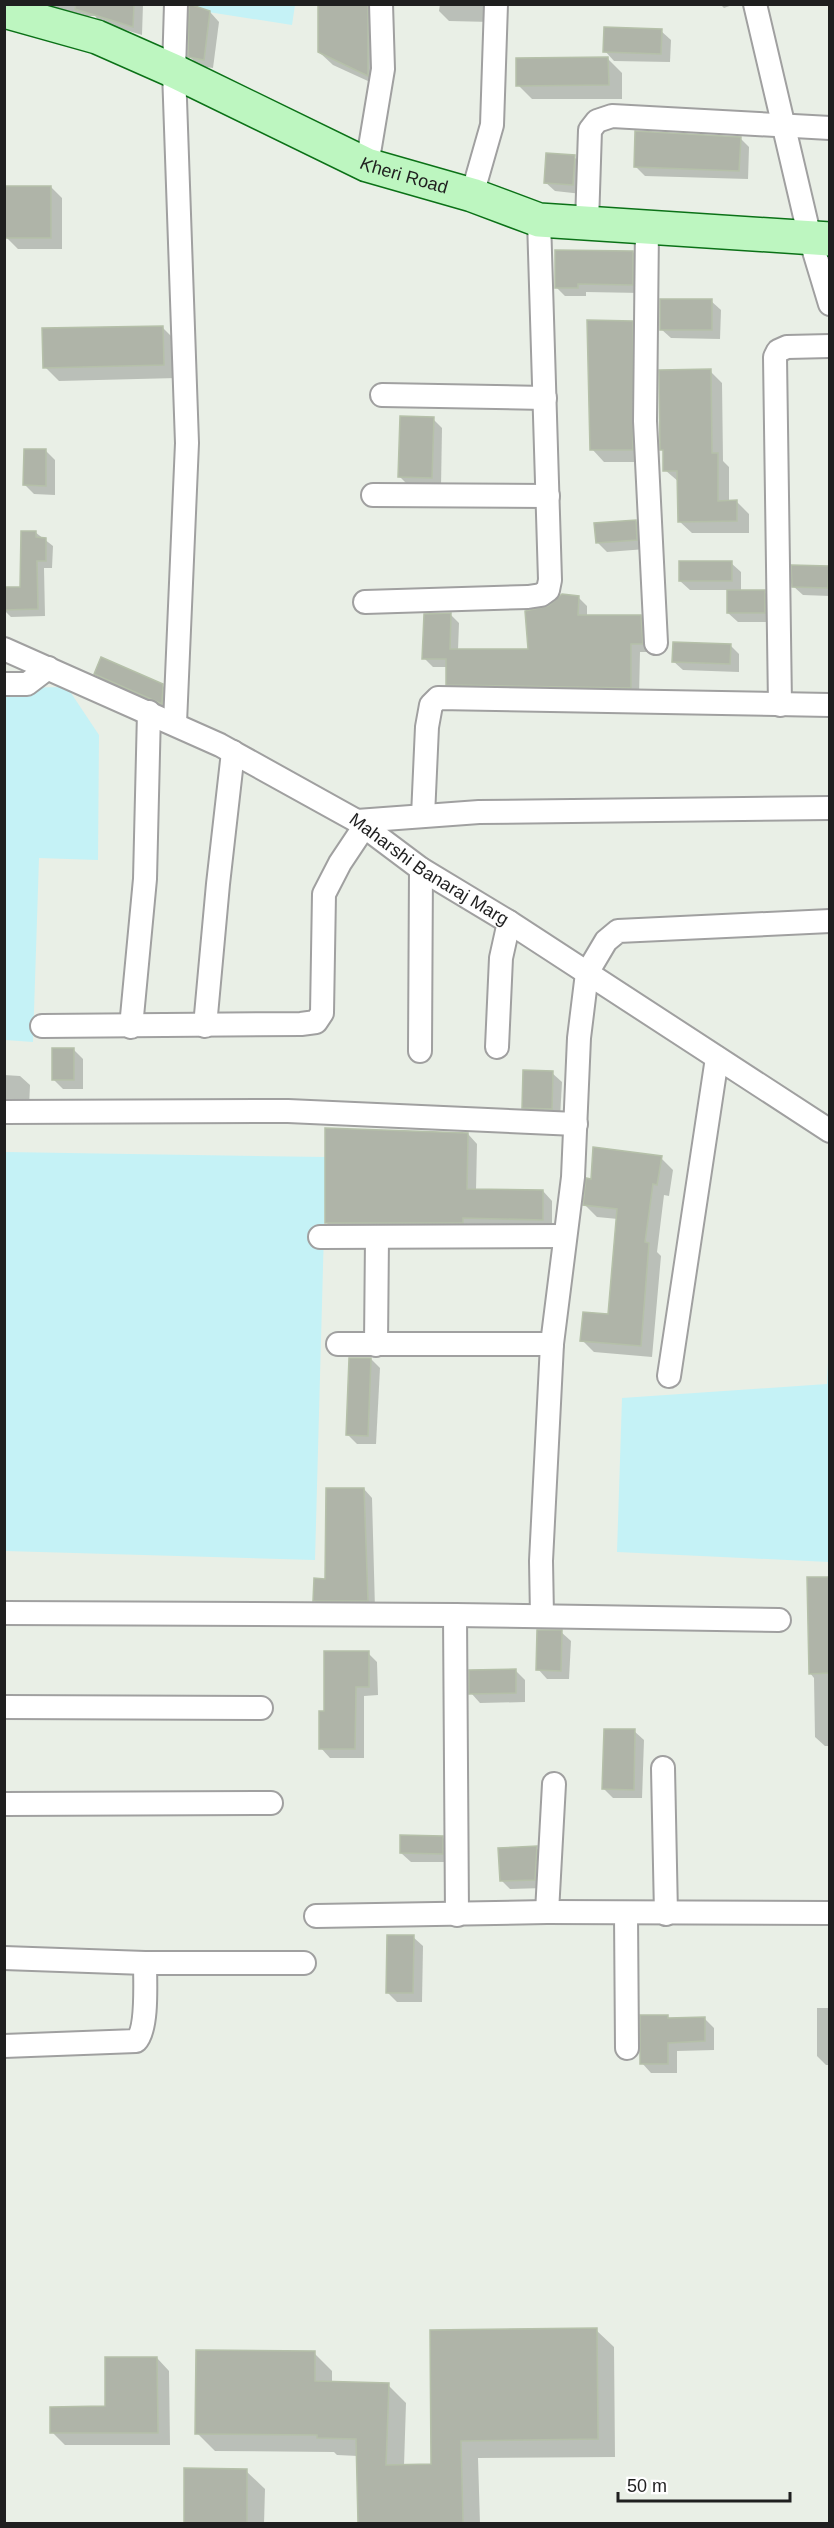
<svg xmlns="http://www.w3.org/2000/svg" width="834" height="2528" font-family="Arial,sans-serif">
  <rect width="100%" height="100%" fill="#e9efe6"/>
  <!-- park -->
  <g fill="#c5f2f6">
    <path d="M190,4l105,1 -3,20 -103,-16z"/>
    <path d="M67,687l32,48 -1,125 -59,-2 -6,184 -28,-2v-352z"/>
    <path d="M5,1152l321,5 -11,403 -310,-9z"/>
    <path d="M829,1340v222l-212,-10 5,-154 205,-14z"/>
  </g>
  <!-- shadow -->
  <g fill="#0003">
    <path d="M49,4h94l-1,31 -42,-13 -5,-6h-26l-12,-4z"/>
    <path d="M319,4h65l-3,83 -48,-22 -14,-13z"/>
    <path d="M440,4h56l-5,18 -42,-1 -10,-10z"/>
    <path d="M720,4h15l-11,4z"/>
    <path d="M210,12l9,10 -6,46 -14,-2 -10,-10z"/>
    <path d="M661,31l10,9 -1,22 -56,-1 -9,-10z"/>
    <path d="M608,59l14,14v26h-90l-14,-14z"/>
    <path d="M740,138l9,9 -1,32 -103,-3 -10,-10z"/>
    <path d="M574,157l10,9 -2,28 -27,-3 -10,-9z"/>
    <path d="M4,187h47l11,11v51h-44l-11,-11v-9h-3z"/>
    <path d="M633,252l8,9v32l-55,-1v4h-21l-9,-9z"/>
    <path d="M711,301l10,9 -1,29 -49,-1 -10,-9z"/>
    <path d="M632,323l12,12 1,127h-41l-12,-13z"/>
    <path d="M162,327l14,14 1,37 -118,3 -14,-14z"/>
    <path d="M710,371l12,12 1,78 6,6v35h8l12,12v19h-57l-13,-12v-39l-14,-12v-17l-4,-4z"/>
    <path d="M433,419l9,9 -1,59 -32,-1 -9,-9z"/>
    <path d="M46,451l9,9v35l-21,-1 -9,-9z"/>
    <path d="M636,521l9,10 1,18 -39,3 -10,-10z"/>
    <path d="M35,532l18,14 -1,22h-8l1,48 -34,1 -7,-7v-21l17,-1z"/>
    <path d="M731,563l10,9v20h23l10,9v21h-36l-10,-9v-23h-38l-10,-9z"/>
    <path d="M828,567l2,29 -27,-1 -10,-9z"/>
    <path d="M578,597l9,9v11h53l10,9 1,26h-11l-1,44 -183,-3 -9,-9v-17h-14l-9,-9 26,-44 9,9 -1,27h72l19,-42z"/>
    <path d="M730,645l9,9v18l-56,-2 -10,-9z"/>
    <path d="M95,674l67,11 10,10 -1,16 -66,-28z"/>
    <path d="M73,1049l10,10v30h-20l-10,-10z"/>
    <path d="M552,1073l10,9 -2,36 -27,-1 -10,-10z"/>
    <path d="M4,1075l16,1 10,9 -1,22 -25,5z"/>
    <path d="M468,1134l9,10 -1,46 67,1 9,10v27l-216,4 -9,-9z"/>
    <path d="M661,1158l12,12 -4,26 -5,-1 -7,57 4,4 -9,101 -58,-5 -12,-12 28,-24 8,-97 -21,-2 -12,-12z"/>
    <path d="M371,1359l9,9 -4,76h-19l-9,-9z"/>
    <path d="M364,1489l8,9 3,111h-52l-9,-9 13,-20z"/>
    <path d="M830,1580v166h-5l-10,-9 -1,-59 -4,-5z"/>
    <path d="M561,1632l10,9 -2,38h-22l-9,-10z"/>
    <path d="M368,1653l9,9 1,33 -14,1v62h-34l-9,-10 5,-36z"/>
    <path d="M516,1671l9,9v22l-45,1 -9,-10z"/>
    <path d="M634,1731l10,9 -2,58h-29l-10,-10z"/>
    <path d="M442,1837l10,10v15h-41l-10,-9z"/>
    <path d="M536,1848l10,9 -2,31 -34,1 -9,-9z"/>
    <path d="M413,1937l10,9 -1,56h-25l-10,-10z"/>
    <path d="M817,2008h13v57h-4l-9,-9z"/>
    <path d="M667,2016l3,3 34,-1 10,10v22l-37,1v22h-26l-9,-10z"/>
    <path d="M596,2330l18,17 1,110 -137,1 2,66h-120l-2,-68 -21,-1 -3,-3 -119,-1 -18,-18 117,-80 18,18v12l56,2 18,18 -2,63 28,-1 -1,-134z"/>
    <path d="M157,2358l12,13 1,74h-105l-13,-13 55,-25z"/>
    <path d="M186,2470l60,1 19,18 -1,35h-79z"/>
  </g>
  <!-- building -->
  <g fill="#afb4a8" stroke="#b5c0a9" stroke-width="1.5">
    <path d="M76,4h58l-1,23 -58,-18z"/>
    <path d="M189,4l21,7 -6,49 -16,-3z"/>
    <path d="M318,4h50v72l-50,-24z"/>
    <path d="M604,27l58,2 -1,25 -58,-2z"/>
    <path d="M608,57l1,28 -93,1v-28z"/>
    <path d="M635,131l106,6 -2,34 -105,-4z"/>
    <path d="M546,153l29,2 -2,30 -29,-2z"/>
    <rect x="5" y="186" width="46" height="52"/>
    <path d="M555,250l78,1v34l-55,-1v4h-23z"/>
    <rect x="660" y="299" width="52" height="31"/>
    <path d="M587,320l46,1v129h-43z"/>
    <path d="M163,326l1,39 -121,3 -1,-40z"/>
    <path d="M711,369l1,84h6v48l19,-1v21l-59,1 -1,-51h-14v-21h-3l-1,-80z"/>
    <path d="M400,416l34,1 -2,61 -34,-1z"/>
    <path d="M24,449h22v37l-23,-1z"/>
    <path d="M636,520l1,20 -41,3 -2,-20z"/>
    <path d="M21,531h15v6l10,1v23h-9l1,48 -34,1v-23h16z"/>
    <rect x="679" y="561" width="53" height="20"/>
    <path d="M791,565l38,1 -1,22 -36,-1z"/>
    <rect x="727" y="590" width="38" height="23"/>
    <path d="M562,594l17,2 -1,19h63l2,29h-12v44l-185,-3v-26h-24l2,-45 27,-1 -1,36h78l-3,-38 23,-5z"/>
    <path d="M673,642l58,2 -1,20 -58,-2z"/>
    <path d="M101,657l62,27 -1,20 -68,-30z"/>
    <rect x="52" y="1048" width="22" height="32"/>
    <path d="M523,1070l30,1 -1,38 -30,-1z"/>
    <path d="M325,1128l143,5 -1,56 76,1v30l-80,-2v5h-138z"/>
    <path d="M593,1147l69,9 -5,29 -4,-1 -8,58 4,1 -8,103 -61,-5 3,-29 25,2 9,-105 -34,-4 3,-27 5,1z"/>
    <path d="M349,1358h22l-3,78 -22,-1z"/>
    <path d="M326,1488h38l4,113h-55l1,-23 11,1z"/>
    <path d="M807,1577h23v96l-21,1z"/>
    <path d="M537,1630h25l-1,41 -25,-1z"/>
    <path d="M324,1651h45v36h-13l-1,62h-36v-38h5z"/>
    <path d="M516,1669v24l-47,1v-24z"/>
    <path d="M604,1729h31l-1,61 -32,-1z"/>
    <path d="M400,1835l43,1v18l-43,-1z"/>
    <path d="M537,1846l-2,34 -35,1 -2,-33z"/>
    <path d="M387,1935h27l-1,58h-27z"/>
    <path d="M640,2015h28v3l37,-1v24l-37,2v21h-28z"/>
    <path d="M597,2328l1,111 -137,2 2,82h-105l-2,-84 -39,-1v-3l-122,-1 1,-84 119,1v30l74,2 -3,82 45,-1 -1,-134z"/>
    <path d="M105,2357h52l1,76h-108v-26l55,-1z"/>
    <path d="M184,2468l63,1v54h-63z"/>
  </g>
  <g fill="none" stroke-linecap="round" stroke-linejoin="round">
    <!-- street casing -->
    <g stroke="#a0a0a0" stroke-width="26">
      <g id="street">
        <path d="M755,4l55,234 20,66"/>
        <path d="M367,165l16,-96 -2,-65"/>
        <path d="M472,195l20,-70 4,-121"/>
        <path d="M587,223l3,-93 7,-9 15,-5 218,12"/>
        <path d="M647,227l-2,194 11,222"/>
        <path d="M382,395l163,3"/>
        <path d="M373,495l175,1"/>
        <path d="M365,602l163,-5 13,-2 7,-5 2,-10 -11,-360"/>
        <path id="s1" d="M4,649l216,96 137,76 64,48 88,53 321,209"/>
        <path d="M4,684h23l21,-16"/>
        <path d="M780,705l-5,-348 3,-6 9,-4 43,-1"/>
        <path d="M175,723l12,-280 -13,-372 2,-67"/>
        <path d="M423,816l4,-89 4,-22 7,-7 392,7"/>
        <path d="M357,821l122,-9 351,-4"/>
        <path d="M42,1026l259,-2 15,-2 6,-9 2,-119 16,-31 24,-36"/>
        <path d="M205,1026l13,-142 15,-132"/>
        <path d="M131,1027l14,-148 4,-167"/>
        <path d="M497,1047l4,-89 8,-36"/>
        <path d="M420,1051l1,-182"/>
        <path d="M4,1112l284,-1 288,13"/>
        <path d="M320,1237l245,-1"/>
        <path d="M338,1344h214"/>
        <path d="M376,1345l1,-108"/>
        <path d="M669,1376l48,-318"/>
        <path d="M4,1613l451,2 324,5"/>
        <path d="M455,1615l2,300"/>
        <path d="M542,1616l-1,-55 11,-217 21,-167 6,-139 8,-65 19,-32 12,-10 212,-10"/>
        <path d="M4,1707l257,1"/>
        <path d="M663,1768l3,146"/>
        <path d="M4,1804l267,-1"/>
        <path d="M547,1912l7,-128"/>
        <path d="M626,1914l1,134"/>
        <path d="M316,1916l231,-4 283,1"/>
        <path d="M4,1958l141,5h159"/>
        <path d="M4,2046l132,-5c12,-12 9,-60 9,-78"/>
      </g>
    </g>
    <!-- secondary casing -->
    <g stroke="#0b7117" stroke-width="36">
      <g id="secondary">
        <path id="s2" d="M4,11l93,26 77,34 193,94 105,30 67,25 291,19"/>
      </g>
    </g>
    <!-- street -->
    <use href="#street" stroke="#fff" stroke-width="22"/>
    <!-- secondary -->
    <use href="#secondary" stroke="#bdf6c0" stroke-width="33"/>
  </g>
  <g text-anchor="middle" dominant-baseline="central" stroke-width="4.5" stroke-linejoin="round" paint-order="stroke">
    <!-- street labels -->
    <g font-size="18" fill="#1f1f1f" stroke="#fff">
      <text stroke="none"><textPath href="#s2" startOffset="434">Kheri Road</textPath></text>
      <text stroke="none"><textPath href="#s1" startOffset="480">Maharshi Banaraj Marg</textPath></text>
    </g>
  </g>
  <!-- border -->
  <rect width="834" height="2528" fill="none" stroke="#1f1f1f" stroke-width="12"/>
  <!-- scale -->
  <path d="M618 2492v9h172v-9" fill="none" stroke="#1f1f1f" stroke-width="3"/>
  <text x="627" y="2492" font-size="18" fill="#1f1f1f" stroke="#ffffff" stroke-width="4.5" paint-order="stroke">50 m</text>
</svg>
